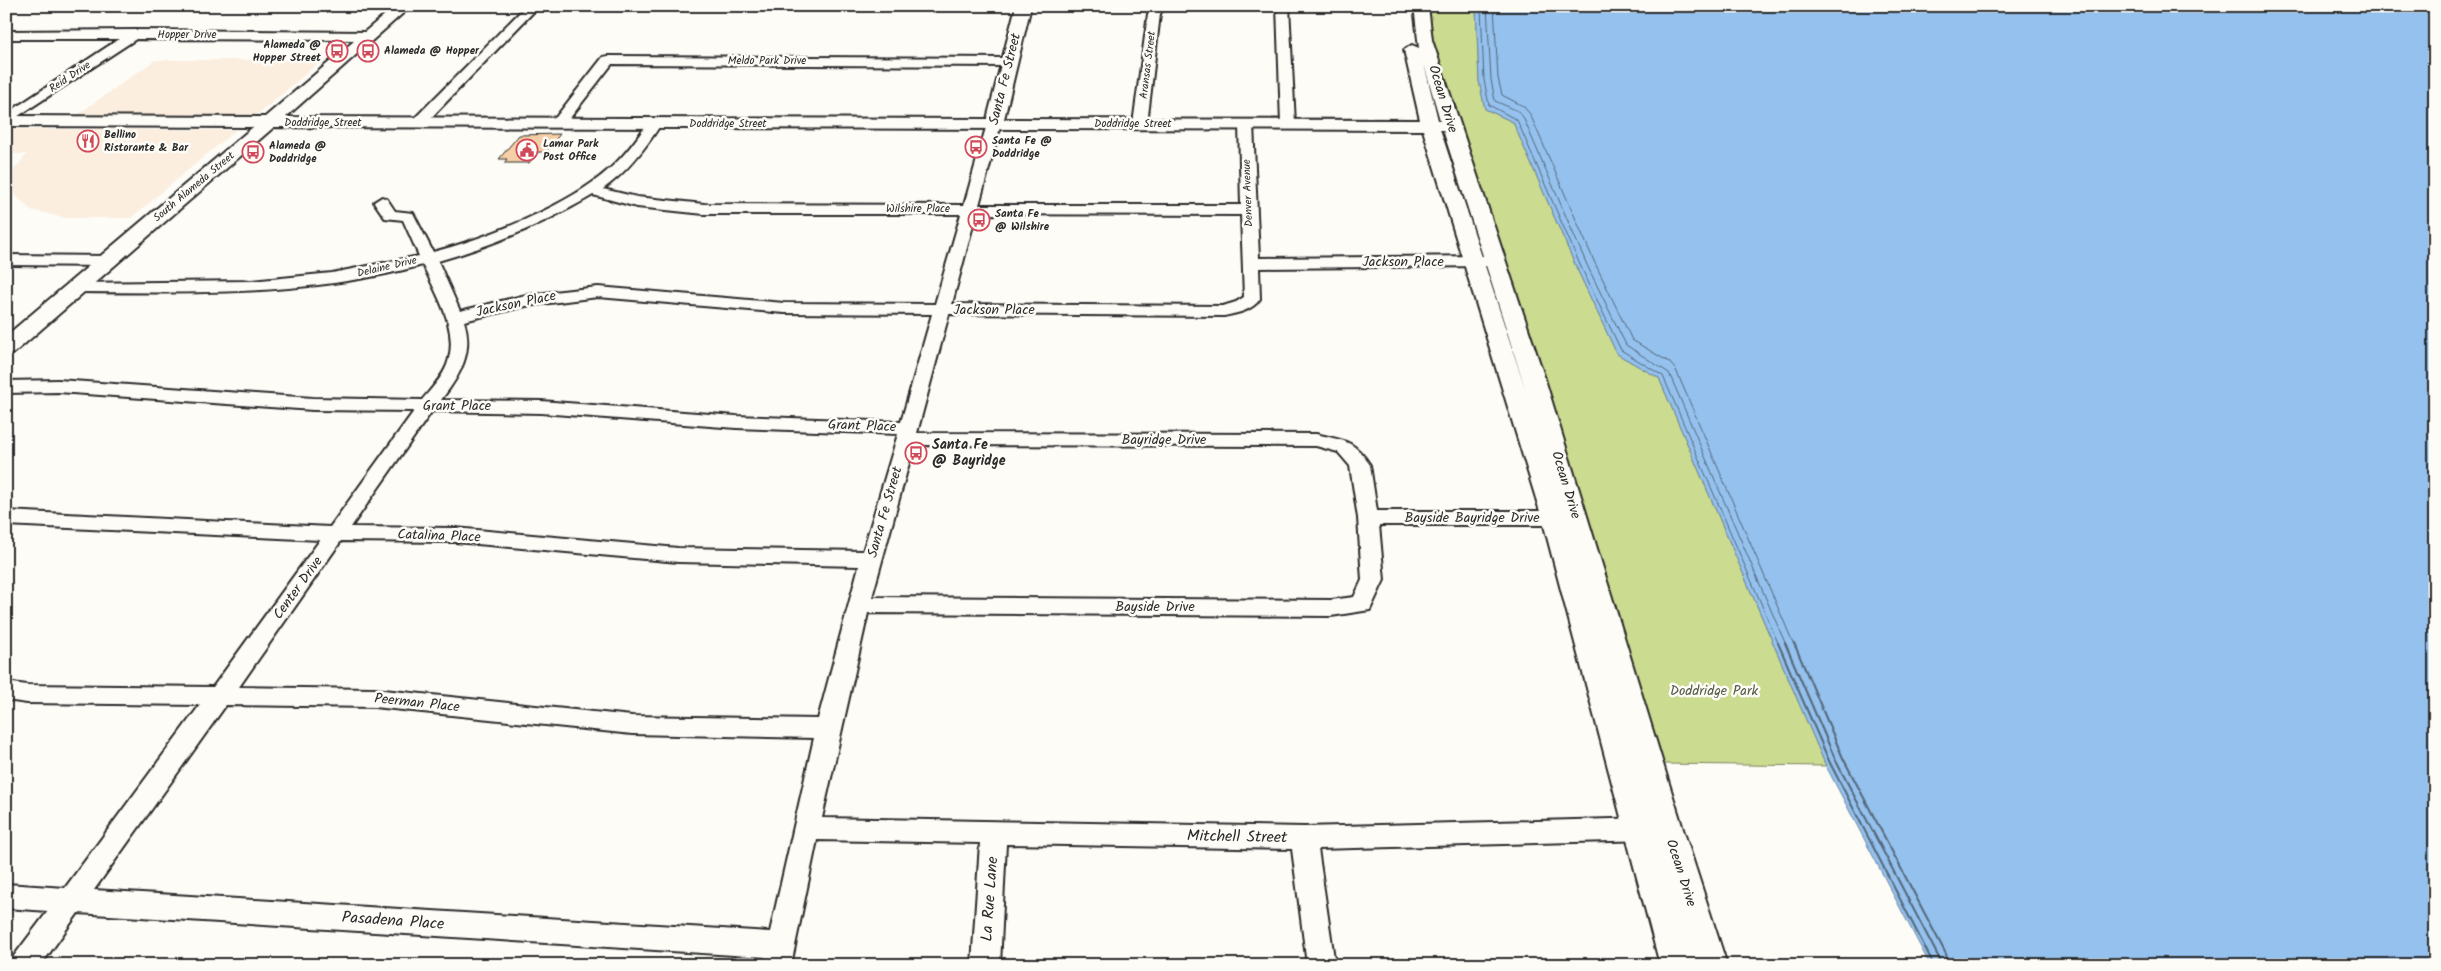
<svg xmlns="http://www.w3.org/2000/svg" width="2441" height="971" font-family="Kalam,sans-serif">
  <rect width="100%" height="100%" fill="#fdfcf7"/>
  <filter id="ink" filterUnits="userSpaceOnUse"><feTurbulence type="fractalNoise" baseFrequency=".02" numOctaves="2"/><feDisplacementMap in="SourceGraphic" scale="10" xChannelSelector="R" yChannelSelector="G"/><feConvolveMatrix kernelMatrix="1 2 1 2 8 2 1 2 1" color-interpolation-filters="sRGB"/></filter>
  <g filter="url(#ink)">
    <!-- built -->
    <g fill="#fbeedf">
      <path d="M155,60h167l-65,55h-180z"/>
      <path d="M6,129l230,1 -105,88h-67l-33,-8 -18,-17v-22l14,-17h-21z"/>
    </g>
    <!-- green -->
    <path fill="#cbdb8f" stroke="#7b835d" d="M1426,6h50l3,75 6,28 28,13 64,147 40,85 42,24 167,388 -165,-2 -208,-657 -24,-80z"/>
    <!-- water -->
    <path fill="#94c1ee" stroke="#6a85a0" d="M1476,6h959v959h-505l-104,-199 -167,-388 -42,-24 -40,-85 -64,-147 -28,-13 -6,-28z"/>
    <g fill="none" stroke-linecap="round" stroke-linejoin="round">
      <!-- shore-far1 -->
      <g stroke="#556779" stroke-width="1">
        <path d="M1481,6l3,74 5,25 28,15 64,147 40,83 42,26 116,269"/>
        <path d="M1487,6l4,73 4,22 23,10 5,6 64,148 39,80 43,28 117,272"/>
        <path d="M1494,6l4,72 4,17 21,11 7,8 64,147 38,79 37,22 7,8 118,275"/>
      </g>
      <!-- shore -->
      <g stroke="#556779" stroke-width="2">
        <path d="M1778,643l52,120 104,202"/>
        <path d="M1785,643l51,118 103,197 1,7"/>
        <path d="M1794,643l49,115 103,196 2,11"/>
      </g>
    </g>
    <!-- building -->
    <path fill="#f7cfa6" stroke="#2b2b2b" d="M560,134l-14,18h-8l-9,11h-25l3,-4h-8l20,-24z"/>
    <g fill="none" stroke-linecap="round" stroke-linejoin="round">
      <!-- minor casing -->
      <g stroke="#2b2b2b" stroke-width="4">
        <g id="minor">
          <path d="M526,6h13l-116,120h-10l-2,-3 2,-3z"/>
          <path d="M1152,6h12l-4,8 -13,110 -7,4 -7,-4 15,-110z"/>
          <path d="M1277,6h12l6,118 -7,4 -7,-4z"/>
          <path d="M135,30l233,2 6,4 -6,4 -232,-1 -130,85v-10l113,-75h-113v-8z"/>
          <path d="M608,56l400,2 6,4 -6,4 -396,-2 -49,63h-10l-2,-3 2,-3 50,-64z"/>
          <path d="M654,120l7,4c-16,25 -34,48 -58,65l34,8 67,7 260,1 23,-81 7,-4 7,4 -22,81h262l-2,-81 7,-4 5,1 2,3 6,134 232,-2 8,5 -8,5 -232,2 1,31c-8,12 -23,14 -36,17l-275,-2 -32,119 399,1c28,7 37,5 54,31l7,46h191l7,2 3,5 -3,5 -7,2h-189l5,55 -14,30 -39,6 -463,-3 -46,205 482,9 346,-9 9,3 4,8 -4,8 -9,3 -332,9 17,116h-28l-15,-116 -286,-5 -6,121h-28l8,-122 -163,-3 -26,125h-28l2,-8 -687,-44 -37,52h-31l4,-9 34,-45 -42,-3v-24l59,4 135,-183 -173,-2 -21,-3v-18l21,3 186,2 107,-147 -314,-15v-14l324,16 84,-116 -101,-1 -255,-18 -52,1v-12l52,-1 255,18 109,2c9,-11 20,-22 25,-35 13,-35 -10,-69 -24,-100 -113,31 -229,28 -345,27l-6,-1 -2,-4 2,-4 179,-2 81,-8 87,-17 -16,-36 -18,-2 -11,-16 8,-5 5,2 8,12 18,2 20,39c53,-14 133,-45 174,-81 17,-14 30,-32 42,-50zM593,195l44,12 67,7h257l-26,90 -151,-1 -186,-16 -72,8 -66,16 -22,-50c54,-15 106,-37 155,-66zM976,214l265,1 3,82 -8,5 -13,4 -271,-2zM598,297l186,16 148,1 -31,108 -165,-6 -195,-15 -100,-1c19,-24 33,-48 23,-79l62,-15zM432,411l109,2 195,15 162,6 -35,117 -185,-3 -223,-20 -104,-1zM914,445l402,1 22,6 12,14 8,52 4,62 -8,17 -23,3 -459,-3zM341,541l114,1 223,20 181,4 -41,153 -186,-3 -258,-27 -135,-2zM226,705l148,2 258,27 182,4 -44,194 -676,-42z"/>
          <path d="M6,255l102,1 8,5 -8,5 -102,-1z"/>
        </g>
      </g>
      <!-- major casing -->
      <g stroke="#2b2b2b" stroke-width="4">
        <path id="major" d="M395,6h16l-125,111 701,2 29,-113h15l-27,113 416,1 -16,-70 8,-5 7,3 -5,-42h14l4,34 113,339 138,450 44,136h-67l-118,-447 -119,-388 -1149,-3 -260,226 -8,2v-19l247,-209 -247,-1v-10l259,1zM1424,64l16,56h-2zM1440,130h3l83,261 -85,-259z"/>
      </g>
      <!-- minor -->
      <use href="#minor" fill="#fdfcf7" fill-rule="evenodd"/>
      <!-- major -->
      <use href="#major" fill="#fdfcf7" fill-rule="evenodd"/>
    </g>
  </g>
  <!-- icons -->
  <defs>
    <g id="bus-ring" transform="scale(1.125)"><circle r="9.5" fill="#fdfcf7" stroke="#d1495b" stroke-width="1.5"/><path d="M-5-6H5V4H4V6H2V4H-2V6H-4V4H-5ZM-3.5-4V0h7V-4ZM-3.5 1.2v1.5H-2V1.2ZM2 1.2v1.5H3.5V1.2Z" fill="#d1495b"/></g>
    <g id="restaurant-ring" transform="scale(1.125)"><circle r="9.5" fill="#fdfcf7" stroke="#d1495b" stroke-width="1.5"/><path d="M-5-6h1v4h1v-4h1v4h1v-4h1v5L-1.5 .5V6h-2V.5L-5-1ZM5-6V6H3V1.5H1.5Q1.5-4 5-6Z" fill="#d1495b"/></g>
    <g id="civic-ring" transform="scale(1.125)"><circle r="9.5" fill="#fdfcf7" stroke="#d1495b" stroke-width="1.5"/><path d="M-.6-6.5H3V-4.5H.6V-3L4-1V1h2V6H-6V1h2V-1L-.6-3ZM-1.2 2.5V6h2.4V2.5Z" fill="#d1495b"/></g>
  </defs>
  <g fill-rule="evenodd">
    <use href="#bus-ring" x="337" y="51"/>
    <use href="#bus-ring" x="368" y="51"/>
    <use href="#restaurant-ring" x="88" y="141"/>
    <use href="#bus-ring" x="976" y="147"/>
    <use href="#civic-ring" x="527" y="150"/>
    <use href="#bus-ring" x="253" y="152"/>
    <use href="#bus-ring" x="979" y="220"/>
    <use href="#bus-ring" x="916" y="453"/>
  </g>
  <g text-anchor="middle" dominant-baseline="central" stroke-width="5" stroke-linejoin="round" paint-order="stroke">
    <!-- far-street labels -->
    <g font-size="11" fill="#2b2b2b" stroke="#fdfcf7">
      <text x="187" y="35">Hopper Drive</text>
      <text x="767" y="61">Meldo Park Drive</text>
      <text transform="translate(1148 65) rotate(-83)">Aransas Street</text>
      <text transform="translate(70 77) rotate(-34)">Reid Drive</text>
      <text x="323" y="123">Doddridge Street</text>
      <text x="728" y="124">Doddridge Street</text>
      <text x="1133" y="124">Doddridge Street</text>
      <text transform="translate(194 187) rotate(-40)">South Alameda Street</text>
      <text transform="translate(1248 193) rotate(-92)">Denver Avenue</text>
      <text x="918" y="209">Wilshire Place</text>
      <text transform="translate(387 267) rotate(-13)">Delaine Drive</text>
    </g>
    <!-- far-poi labels -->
    <g font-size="11" font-weight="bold" fill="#2b2b2b" stroke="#fdfcf7" text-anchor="start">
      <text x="321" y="45" text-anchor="end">Alameda @<tspan x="321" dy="13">Hopper Street</tspan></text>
      <text x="384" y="51">Alameda @ Hopper</text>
      <text x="104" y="135">Bellino<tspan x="104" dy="13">Ristorante &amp; Bar</tspan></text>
      <text x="992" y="141">Santa Fe @<tspan x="992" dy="13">Doddridge</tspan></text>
      <text x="543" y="144">Lamar Park<tspan x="543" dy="13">Post Office</tspan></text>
      <text x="269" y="146">Alameda @<tspan x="269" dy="13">Doddridge</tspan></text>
      <text x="995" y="214">Santa Fe<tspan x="995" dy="13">@ Wilshire</tspan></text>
    </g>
    <!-- street labels -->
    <g font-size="14" fill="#2b2b2b" stroke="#fdfcf7">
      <text transform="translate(1005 79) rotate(-76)">Santa Fe Street</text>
      <text transform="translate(1443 99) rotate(73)">Ocean Drive</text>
      <text x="1403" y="262">Jackson Place</text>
      <text transform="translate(516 304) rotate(-12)">Jackson Place</text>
      <text x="994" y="310">Jackson Place</text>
      <text x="457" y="406">Grant Place</text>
      <text transform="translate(862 426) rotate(2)">Grant Place</text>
      <text x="1164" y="440">Bayridge Drive</text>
      <text transform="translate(1566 485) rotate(73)">Ocean Drive</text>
      <text transform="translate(885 512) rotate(-74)">Santa Fe Street</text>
      <text x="1472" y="518">Bayside Bayridge Drive</text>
      <text transform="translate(439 536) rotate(2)">Catalina Place</text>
      <text transform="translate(298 588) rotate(-54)">Center Drive</text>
      <text x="1155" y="607">Bayside Drive</text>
      <text transform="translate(417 703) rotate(6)">Peerman Place</text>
      <text transform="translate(1681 873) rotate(72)">Ocean Drive</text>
    </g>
    <!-- poi labels -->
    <g font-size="14" font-weight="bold" fill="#2b2b2b" stroke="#fdfcf7" text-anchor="start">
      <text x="932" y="445">Santa Fe<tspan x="932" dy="16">@ Bayridge</tspan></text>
    </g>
    <!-- park labels -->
    <g font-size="14" fill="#535744" stroke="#fdfcf7">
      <text x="1714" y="691">Doddridge Park</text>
    </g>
    <!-- near-street labels -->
    <g font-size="16" fill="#2b2b2b" stroke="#fdfcf7">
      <text transform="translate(1237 837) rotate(1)">Mitchell Street</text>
      <text transform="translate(990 899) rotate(-86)">La Rue Lane</text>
      <text transform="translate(393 921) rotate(4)">Pasadena Place</text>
    </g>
  </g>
  <!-- margin -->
  <rect width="2441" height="971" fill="none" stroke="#fdfcf7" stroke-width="25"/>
  <rect x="12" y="12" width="2416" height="946" fill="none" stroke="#2b2b2b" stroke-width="2" filter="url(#ink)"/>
</svg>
